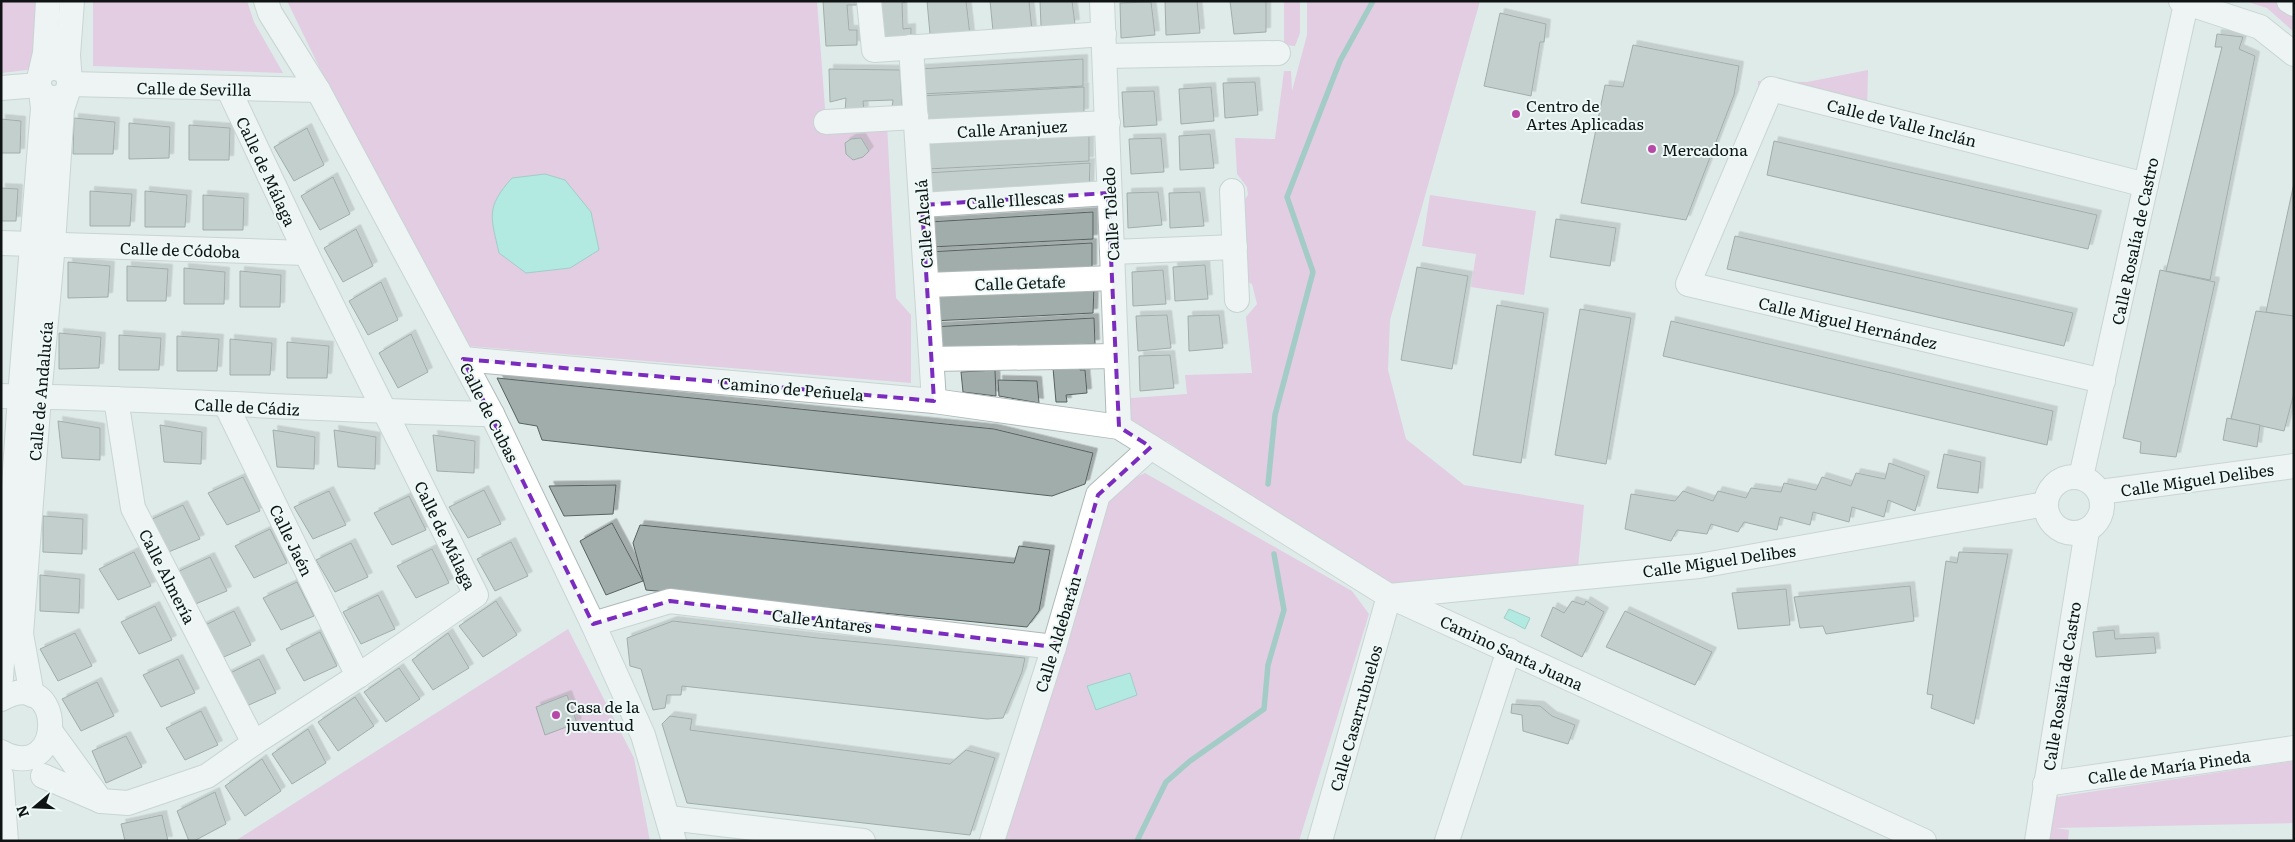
<svg xmlns="http://www.w3.org/2000/svg" width="2295" height="842" font-family="Literata,serif">
  <defs>
    <filter id="shadow"><feDropShadow dx="4.5" dy="-4.5" stdDeviation="0" flood-color="#0004"/></filter>
  </defs>
  <rect width="100%" height="100%" fill="#dfebe9"/>
  <!-- green -->
  <g fill="#e6a9d9">
    <path d="M1,1h38l-3,68 -35,4z"/>
    <path d="M93,1h154l7,21 29,51 -190,-7z"/>
    <path d="M287,1h530l9,121 61,2 9,174 15,17v68l-456,-38z"/>
    <path d="M1284,1h16v32l-5,13 -11,-1z"/>
    <path d="M1307,1h173l-90,319 -2,50 18,69 58,46 120,20 -7,73 -188,18 -222,-155 -16,6 -32,-20 -1,-28 69,-5 -2,-19 67,-2 -6,-56 11,-13 -5,-20 -8,-4 -4,-74 8,-11 -1,-8 -10,-13 -2,-36 40,1 9,-68h7l1,20 15,-56z"/>
    <path d="M2245,1h31l18,15v16l-27,-24z"/>
    <path d="M1868,70l-1,43 -109,-21v-11l49,1z"/>
    <path d="M1430,195l106,16 -12,84 -53,-8 5,-33 -54,-8z"/>
    <path d="M1145,473l207,118 17,23 -70,227h-307l106,-346z"/>
    <path d="M568,629l66,129 16,83h-415z"/>
    <path d="M2294,761v62l-239,5 14,2 -1,11h-31l13,-43z"/>
  </g>
  <!-- water -->
  <g fill="#7ce6d8" stroke="#5ba79d">
    <path d="M545,174l20,6 26,32 8,38 -29,18 -44,5 -27,-20c-8,-36 -14,-45 13,-75z"/>
    <path d="M1509,609l21,9 -5,11 -21,-11z"/>
    <path d="M1130,673l7,22 -41,15 -9,-24z"/>
  </g>
  <g fill="none" stroke-linecap="round" stroke-linejoin="round">
    <!-- stream -->
    <g stroke="#5ba79d" stroke-width="5.5">
      <path d="M1268,484l7,-69 38,-143 -26,-75 53,-136 33,-60"/>
      <path d="M1137,841l29,-59 24,-21 74,-52 4,-44 16,-55 -10,-56"/>
    </g>
  </g>
  <!-- building -->
  <g fill="#a1adab" stroke="#576260" filter="url(#shadow)">
    <path d="M823,1h33l1,4h-10l2,25h8v15l-31,1z"/>
    <path d="M878,1h32l-8,2 1,26 8,-1v15l-31,2z"/>
    <path d="M927,1h39l4,34 -40,-1z"/>
    <path d="M990,1h39l3,30h-39z"/>
    <path d="M1040,1h32l3,23 -34,2z"/>
    <path d="M1165,1h32l3,32 -34,2z"/>
    <path d="M1230,1h36v31l-32,2z"/>
    <path d="M1151,2l4,33 -34,3 -1,-35z"/>
    <path d="M1500,13l46,11 -2,18h-4l-9,54 -47,-10z"/>
    <path d="M2217,34l26,3 -4,12 16,7 -45,224 -44,-9 56,-224h-7z"/>
    <path d="M1633,45l106,21 -5,29 -48,125 -105,-17 24,-118 18,2z"/>
    <path d="M1083,59v27l-162,8 -2,-25z"/>
    <path d="M829,69l71,1 2,37 -10,1 1,-8 -30,1 1,10 -19,1 1,-14 -16,4z"/>
    <path d="M1255,82l3,33 -33,3 -2,-35z"/>
    <path d="M1084,87v26l-162,8 -2,-25z"/>
    <path d="M1211,87l3,34 -33,3 -2,-35z"/>
    <path d="M1154,91l3,34 -33,2 -2,-35z"/>
    <path d="M74,118l41,4 -2,32h-40z"/>
    <path d="M1,119l20,2 -1,32h-19z"/>
    <path d="M129,123l41,4 -1,31 -40,1z"/>
    <path d="M189,125l41,3 -1,32h-40z"/>
    <path d="M307,128l17,37 -30,16 -20,-34z"/>
    <path d="M1210,134l4,34 -34,2 -1,-34z"/>
    <path d="M1089,135v26l-162,8 -2,-25z"/>
    <path d="M861,138l8,13 -6,6 -10,3 -7,-6 -1,-11 6,-4z"/>
    <path d="M1161,138l3,34 -33,2 -2,-35z"/>
    <path d="M1774,141l323,74 -9,34 -321,-74z"/>
    <path d="M1090,163l-1,27 -162,8 -1,-25z"/>
    <path d="M333,177l17,37 -30,16 -19,-34z"/>
    <path d="M2294,183v134l-28,-5z"/>
    <path d="M1,188l17,1 -2,32h-15z"/>
    <path d="M90,191l42,3 -2,32h-40z"/>
    <path d="M145,191l42,4 -2,32h-40z"/>
    <path d="M1158,192l4,33 -34,3 -1,-35z"/>
    <path d="M1200,192l4,34 -34,2 -1,-35z"/>
    <path d="M203,195l41,3 -1,32h-40z"/>
    <path d="M1093,212v27l-162,8 -2,-25z"/>
    <path d="M1556,219l60,9 -6,38 -60,-9z"/>
    <path d="M356,229l17,37 -30,16 -19,-34z"/>
    <path d="M1735,236l338,77 -9,33 -337,-77z"/>
    <path d="M1092,243v26l-162,8 -2,-25z"/>
    <path d="M68,262l42,4 -2,31 -40,1z"/>
    <path d="M1205,265l3,34 -33,2 -2,-34z"/>
    <path d="M127,266l41,3 -2,32h-39z"/>
    <path d="M1417,267l51,9 -16,93 -51,-9z"/>
    <path d="M184,268l41,4 -1,32h-40z"/>
    <path d="M1163,270l3,34 -33,2 -1,-34z"/>
    <path d="M2160,270l55,12 -39,175 -36,-4 1,-11 -18,-4z"/>
    <path d="M240,271l41,4 -1,32h-40z"/>
    <path d="M381,282l17,38 -30,15 -19,-34z"/>
    <path d="M1094,287l-1,26 -161,8 -2,-25z"/>
    <path d="M1497,305l47,8 -23,150 -48,-8z"/>
    <path d="M1580,309l51,9 -25,146 -51,-9z"/>
    <path d="M2256,311l38,5v77l-10,38 -53,-12z"/>
    <path d="M1167,315l4,33 -33,3 -2,-35z"/>
    <path d="M1219,315l4,33 -34,3 -1,-35z"/>
    <path d="M1094,318l1,26 -162,6 -1,-23z"/>
    <path d="M1671,321l382,90 -6,34 -384,-89z"/>
    <path d="M59,333l42,4 -2,31 -40,1z"/>
    <path d="M411,334l17,38 -30,16 -19,-35z"/>
    <path d="M119,335l42,3 -2,32h-40z"/>
    <path d="M177,336l42,3 -2,32h-40z"/>
    <path d="M230,339l42,4 -2,32h-40z"/>
    <path d="M287,342l42,4 -2,32h-40z"/>
    <path d="M1170,355l4,33 -34,3 -1,-35z"/>
    <path d="M1080,366v4h5l2,23 -21,2 1,7h-11l-3,-34z"/>
    <path d="M995,370l1,26 -33,-4 -2,-20z"/>
    <path d="M497,378l497,51 99,24 -8,31 -33,12 -510,-56 -5,-14 -18,-3z"/>
    <path d="M998,380l39,1 2,22 -40,-7z"/>
    <path d="M2227,418l33,7 -3,22 -34,-7z"/>
    <path d="M58,421l42,7v32l-38,-2z"/>
    <path d="M160,425l42,7 -1,32 -37,-2z"/>
    <path d="M273,430l42,7 -1,32 -37,-2z"/>
    <path d="M334,430l42,7 -1,32 -37,-2z"/>
    <path d="M433,435l42,6 -1,32 -37,-2z"/>
    <path d="M1944,454l37,8 -3,31 -41,-5z"/>
    <path d="M1889,463l36,13 -10,35 -27,-11 -4,17 -32,-10 -3,15 -36,-10 -3,13 -30,-8 -3,13 -33,-8 -6,10 -27,-8 -4,10 -30,-4 -6,11 -46,-12 6,-35 44,7 8,-10 30,10 5,-10 28,7 5,-10 30,4 3,-9 32,7 6,-13 29,9 5,-13 29,6z"/>
    <path d="M243,477l17,34 -33,14 -19,-32z"/>
    <path d="M616,485l-3,29 -49,2 -15,-30z"/>
    <path d="M484,490l17,34 -33,14 -19,-31z"/>
    <path d="M329,491l17,34 -33,14 -19,-32z"/>
    <path d="M409,496l17,34 -34,15 -18,-32z"/>
    <path d="M183,505l17,34 -34,14 -18,-32z"/>
    <path d="M43,516l40,3 -1,35 -39,-2z"/>
    <path d="M612,523l31,58 -37,14 -26,-54z"/>
    <path d="M640,525l374,38 5,-17 31,4 -11,61 -12,16 -381,-37 -13,-47z"/>
    <path d="M270,529l17,34 -33,15 -19,-32z"/>
    <path d="M511,542l17,34 -33,15 -18,-32z"/>
    <path d="M351,543l17,34 -33,15 -19,-32z"/>
    <path d="M432,549l17,34 -33,15 -19,-32z"/>
    <path d="M134,552l17,34 -33,14 -19,-31z"/>
    <path d="M1959,552l49,2 -34,170 -43,-16 2,-13 -6,-1 19,-133 11,2z"/>
    <path d="M210,557l17,34 -34,14 -18,-32z"/>
    <path d="M40,575l40,4 -1,34 -39,-2z"/>
    <path d="M297,582l17,34 -33,14 -18,-32z"/>
    <path d="M1910,586l4,35 -88,13 -3,-8 -23,2 -6,-31z"/>
    <path d="M1786,589l4,36 -52,4 -6,-36z"/>
    <path d="M378,595l17,34 -34,15 -18,-32z"/>
    <path d="M496,601l21,34 -34,22 -24,-31z"/>
    <path d="M1572,601l12,4 2,-4 18,11 -22,45 -41,-21 12,-29 11,6z"/>
    <path d="M155,606l17,34 -33,14 -18,-32z"/>
    <path d="M234,611l17,34 -34,15 -18,-32z"/>
    <path d="M1625,611l87,41 -17,33 -89,-38z"/>
    <path d="M673,621l145,17 207,20 -3,14 -19,46 -16,1 -305,-33 -1,9h-14l-2,13 -12,2 -12,-41 -11,-3 -3,-28z"/>
    <path d="M2114,630l1,9 39,-2 2,16 -60,4 -3,-25z"/>
    <path d="M320,632l17,34 -33,15 -18,-32z"/>
    <path d="M75,633l17,33 -34,15 -18,-32z"/>
    <path d="M448,633l21,35 -36,22 -21,-30z"/>
    <path d="M178,659l17,34 -34,14 -18,-32z"/>
    <path d="M259,659l17,34 -34,15 -18,-32z"/>
    <path d="M399,668l21,31 -34,23 -22,-30z"/>
    <path d="M97,682l17,34 -33,15 -19,-32z"/>
    <path d="M567,695l10,28 -32,12 -9,-28z"/>
    <path d="M355,697l19,29 -36,25 -20,-29z"/>
    <path d="M1512,704l28,2 12,10 23,9 -7,19 -45,-13 -1,-16 -11,-2z"/>
    <path d="M201,711l17,34 -33,15 -19,-32z"/>
    <path d="M670,716l22,3 -2,11 260,34 16,-14 29,8 -25,77 -283,-32 -25,-79z"/>
    <path d="M308,729l18,34 -34,21 -20,-30z"/>
    <path d="M126,736l16,31 -36,16 -14,-32z"/>
    <path d="M262,759l19,32 -36,25 -20,-30z"/>
    <path d="M215,792l11,32 -32,17h-5l-12,-30z"/>
    <path d="M162,815l6,26h-43l-4,-17z"/>
  </g>
  <g fill="none" stroke-linecap="round" stroke-linejoin="round">
    <!-- minor casing -->
    <g stroke="#aebab8" stroke-width="26">
      <g id="minor">
        <path d="M266,1l4,12 48,77 174,324 101,210 50,111 31,106"/>
        <path d="M869,1l5,49 230,-16"/>
        <path d="M1102,1l17,426"/>
        <path d="M2181,1l79,26 34,27"/>
        <path d="M2289,1l5,3"/>
        <path d="M911,47l23,354"/>
        <path d="M1105,56l173,-3"/>
        <circle cx="54" cy="83" r="15"/>
        <path d="M39,79l6,-26 3,-52"/>
        <path d="M70,82l-2,-27 4,-54"/>
        <path d="M70,84l248,6"/>
        <path d="M1,88l38,-3"/>
        <path d="M826,122l90,-5"/>
        <path d="M917,132l191,-9"/>
        <path d="M1232,191l5,109"/>
        <path d="M922,205l186,-12"/>
        <path d="M1,243l305,10"/>
        <path d="M1112,252l123,-5"/>
        <path d="M927,285l186,-7"/>
        <path d="M463,359l471,42 185,26 270,169 535,245"/>
        <path d="M932,359l184,-3"/>
        <path d="M2103,381l-415,-97 83,-195 375,96"/>
        <path d="M1,396c164,2 327,15 491,18"/>
        <path d="M116,399l17,109 121,235"/>
        <path d="M226,405l132,271"/>
        <circle cx="2074" cy="505" r="28"/>
        <path d="M2081,477l105,-473"/>
        <path d="M2100,492l194,-26"/>
        <path d="M593,624l77,-23 384,46"/>
        <path d="M1,678l19,-282 23,-288 -2,-17"/>
        <path d="M32,695l-11,-61 18,-237 14,-153 9,-135 7,-21"/>
        <path d="M1,699c66,-36 65,88 0,53"/>
        <path d="M51,732l50,69 27,2 79,-27 47,-33 104,-67 118,-81 -170,-342 -78,-165"/>
        <path d="M1,775l5,66"/>
        <path d="M43,776l58,25"/>
        <path d="M2045,784l249,-36"/>
        <path d="M669,818l194,23"/>
        <path d="M992,841l62,-194 44,-152 53,-48"/>
        <path d="M1320,841l69,-245 310,-30 346,-62"/>
        <path d="M1447,841l62,-191"/>
        <path d="M2037,841l50,-310"/>
      </g>
    </g>
    <!-- minor -->
    <use href="#minor" stroke="#fff" stroke-width="24"/>
  </g>
  <!-- marked area -->
  <path d="M0 0H2295V842H0ZM1108,193l11,234 32,20 -53,48 -44,152 -384,-46 -77,23 -130,-265 471,42 -12,-196z" fill="#dfebe9" fill-opacity=".55" fill-rule="evenodd"/>
  <path fill="none" stroke="#7b2cbf" stroke-width="4" stroke-dasharray="10 6" stroke-linejoin="round" d="M1108,193l11,234 32,20 -53,48 -44,152 -384,-46 -77,23 -130,-265 471,42 -12,-196z"/>
  <!-- markers -->
  <g fill="#b949a7" stroke="#ecf9f7" stroke-width="2">
    <circle cx="1516" cy="114" r="5"/>
    <circle cx="1652" cy="149" r="5"/>
    <circle cx="556" cy="715" r="5"/>
  </g>
  <g text-anchor="middle" dominant-baseline="central" stroke-width="4" stroke-linejoin="round" paint-order="stroke">
    <!-- street labels -->
    <g font-size="16" fill="#0f1313" stroke="#ecf9f7">
      <text transform="translate(194 88) rotate(1)">Calle de Sevilla</text>
      <text transform="translate(1902 122) rotate(14)">Calle de Valle Inclán</text>
      <text transform="translate(1012 128) rotate(-3)">Calle Aranjuez</text>
      <text transform="translate(267 171) rotate(65)">Calle de Málaga</text>
      <text transform="translate(1015 199) rotate(-4)">Calle Illescas</text>
      <text transform="translate(1110 214) rotate(-93)">Calle Toledo</text>
      <text transform="translate(923 224) rotate(-94)">Calle Alcalá</text>
      <text transform="translate(2134 241) rotate(-78)">Calle Rosalía de Castro</text>
      <text transform="translate(180 249) rotate(2)">Calle de Códoba</text>
      <text transform="translate(1020 282) rotate(-2)">Calle Getafe</text>
      <text transform="translate(1848 322) rotate(13)">Calle Miguel Hernández</text>
      <text transform="translate(792 388) rotate(5)">Camino de Peñuela</text>
      <text transform="translate(40 391) rotate(-85)">Calle de Andalucía</text>
      <text transform="translate(247 406) rotate(3)">Calle de Cádiz</text>
      <text transform="translate(490 412) rotate(63)">Calle de Cubas</text>
      <text transform="translate(2197 479) rotate(-8)">Calle Miguel Delibes</text>
      <text transform="translate(446 535) rotate(64)">Calle de Málaga</text>
      <text transform="translate(292 540) rotate(64)">Calle Jaén</text>
      <text transform="translate(1719 560) rotate(-8)">Calle Miguel Delibes</text>
      <text transform="translate(168 576) rotate(63)">Calle Almería</text>
      <text transform="translate(822 620) rotate(7)">Calle Antares</text>
      <text transform="translate(1057 634) rotate(-73)">Calle Aldebarán</text>
      <text transform="translate(1512 652) rotate(25)">Camino Santa Juana</text>
      <text transform="translate(2061 686) rotate(-81)">Calle Rosalía de Castro</text>
      <text transform="translate(1355 718) rotate(-74)">Calle Casarrubuelos</text>
      <text transform="translate(2169 766) rotate(-8)">Calle de María Pineda</text>
    </g>
    <!-- poi labels -->
    <g font-size="16" fill="#0f1313" stroke="#ecf9f7" text-anchor="start">
      <text x="1526" y="105">Centro de<tspan x="1526" dy="18">Artes Aplicadas</tspan></text>
      <text x="1662" y="149">Mercadona</text>
      <text x="566" y="706">Casa de la<tspan x="566" dy="18">juventud</tspan></text>
    </g>
  </g>
  <!-- border -->
  <rect width="2295" height="842" fill="none" stroke="#0f1313" stroke-width="5"/>
  <!-- north arrow -->
  <g transform="translate(35 807) rotate(251)" stroke="#ecf9f7" stroke-width="4" paint-order="stroke">
  <path d="M0-4L9 19L0 12L-9 19Z" fill="#0f1313"/>
  <text y="-8" font-size="14" font-weight="bold" text-anchor="middle" fill="#0f1313">N</text>
  </g>
</svg>
